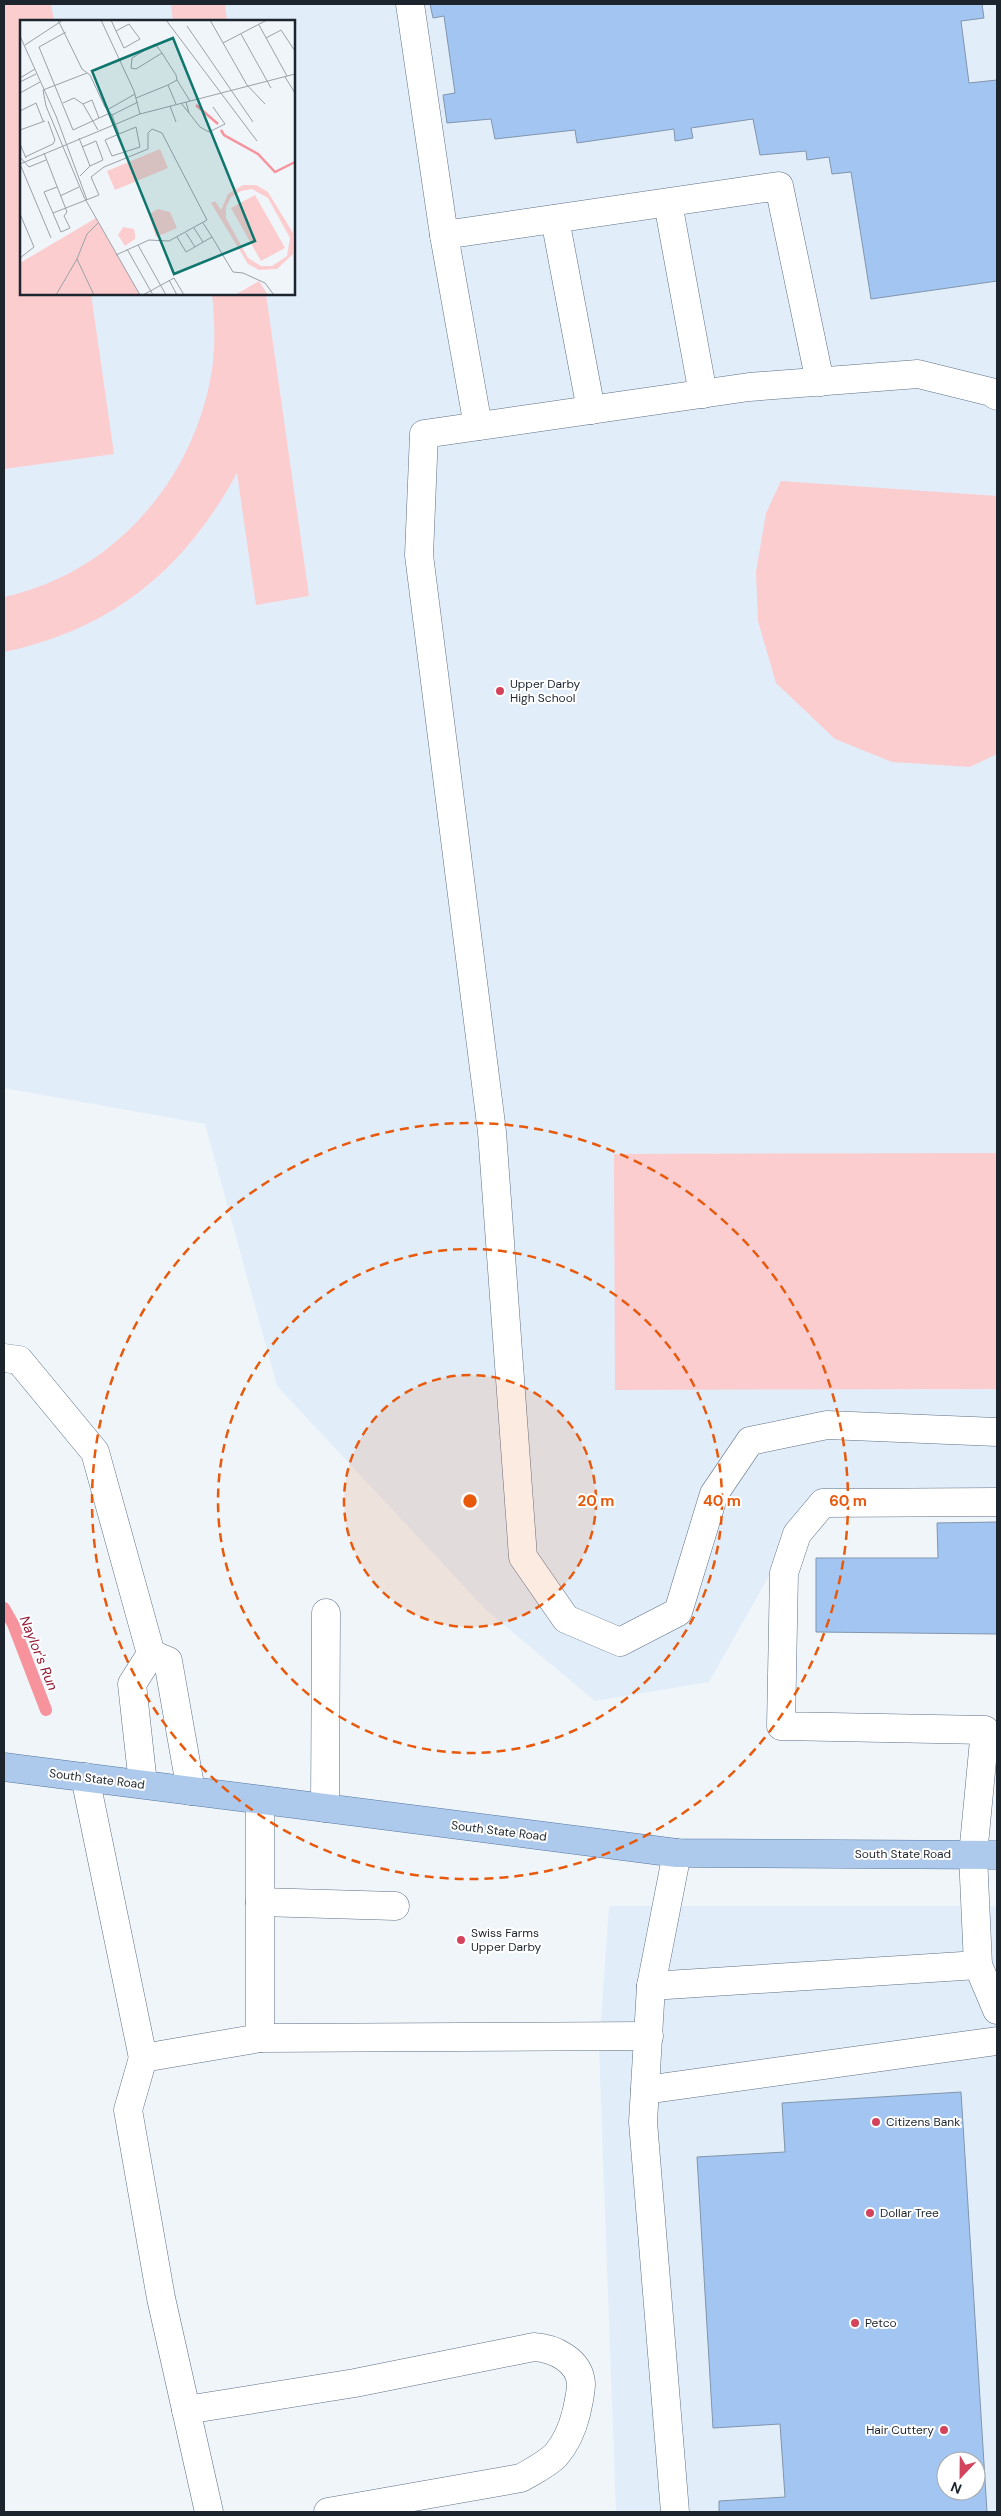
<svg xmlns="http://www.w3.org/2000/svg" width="1001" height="2516" font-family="'DM Sans',sans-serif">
  <rect width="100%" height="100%" fill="#f0f5fa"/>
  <!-- built -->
  <g fill="#e2edfa" fill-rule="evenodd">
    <path d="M4,4h993v1492l-188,9 -100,177 -114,19 -109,-91 -209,-224 -72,-262 -201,-36zM21,21h273v273h-273z"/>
    <path d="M609,1906h388v606h-381l-17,-465zM946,2461h30v30h-30z"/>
  </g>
  <!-- green -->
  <g fill="#fbcdcf">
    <path d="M4,4h47l3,17h-33v273h70l23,160 -110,15z"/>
    <path d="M171,4h54l2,17h-54z"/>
    <path d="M212,294h54l43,302 -53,9 -19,-132c-53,97 -124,156 -233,179v-55c106,-23 185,-111 206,-216 6,-29 5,-58 2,-87z"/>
    <path d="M781,481l216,15v258l-27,13 -78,-5 -57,-23 -59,-56 -18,-62 -2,-49 10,-59z"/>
    <path d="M997,1153v236l-382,1 -1,-236z"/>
  </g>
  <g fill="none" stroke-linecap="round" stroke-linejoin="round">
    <!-- stream -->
    <path stroke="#f7939c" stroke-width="12" d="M4,1608l9,16 33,86"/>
  </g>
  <!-- building -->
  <g fill="#a2c6f1" stroke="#8195ad" fill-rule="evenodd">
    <path d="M430,4h552l2,14 -23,3 8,62 28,-3v201l-126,18 -20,-127 -19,2 -3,-17 -22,3 -1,-9 -46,4 -7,-36 -62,9 2,10 -18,3 -1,-12 -97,14 -2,-13 -80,9 -4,-20 -44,4 -4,-28 12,-2 -11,-77 -11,2z"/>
    <path d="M997,1522v112l-181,-2v-74h122l-1,-35z"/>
    <path d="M961,2092l26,420h-268v-11l66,-4 -5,-73 -67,4 -16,-271 88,-5 -3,-49zM946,2461h30v30h-30z"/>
  </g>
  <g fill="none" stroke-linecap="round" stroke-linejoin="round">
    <!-- minor casing -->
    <g stroke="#5d7086" stroke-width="29">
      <g id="minor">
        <path d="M410,4l34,231"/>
        <path d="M668,203l35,191"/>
        <path d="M555,219l36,191"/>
        <path d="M997,396l-6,-4 -73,-18 -169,13 -325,47 -5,121 73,577 31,425 43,62 54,23 58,-30 36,-118 36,-53 77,-16 170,7"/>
        <path d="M478,426l-34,-191 335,-49 41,196"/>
        <path d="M4,1358l15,2 76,92 56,202"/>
        <path d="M997,1502l-174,1 -26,31 -13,39 -3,153 204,4 -12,125 5,110 19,45"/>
        <path d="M85,1777l58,281 117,-20v-238"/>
        <path d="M143,1784l-11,-100 19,-30 17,7 23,130"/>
        <path d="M325,1808l1,-195"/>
        <path d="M260,1902l135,4"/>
        <path d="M651,1986l327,-21"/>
        <path d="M260,2038l389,-2"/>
        <path d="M143,2058l-15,52 33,188 48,214"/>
        <path d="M645,2090l352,-49"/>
        <path d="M186,2410l169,-27 179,-36c19,1 46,13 47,37 0,9 -3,21 -5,30 -4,16 -9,28 -20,41 -10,10 -23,16 -35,23l-193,34"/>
        <path d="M675,2512l-32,-390 8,-136 26,-133"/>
      </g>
    </g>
    <!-- major casing -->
    <g stroke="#5678a0" stroke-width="29">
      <path id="major" d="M4,1767l673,86 320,2"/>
    </g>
    <!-- minor -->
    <use href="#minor" stroke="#fff" stroke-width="28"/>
    <!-- major -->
    <use href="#major" stroke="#adc9eb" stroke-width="28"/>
  </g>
  <!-- distance rings -->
  <circle cx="470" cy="1501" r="126" fill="#e8590c" fill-opacity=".12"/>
  <g fill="none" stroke="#e8590c" stroke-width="2.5" stroke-dasharray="9 6">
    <circle cx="470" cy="1501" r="126"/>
    <circle cx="470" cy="1501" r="252"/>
    <circle cx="470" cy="1501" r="378"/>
  </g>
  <!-- markers -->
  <g fill="#d3435c" stroke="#fff" stroke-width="2">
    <circle cx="500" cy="691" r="5"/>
    <circle cx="461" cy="1940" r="5"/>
    <circle cx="876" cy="2122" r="5"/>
    <circle cx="870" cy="2213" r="5"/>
    <circle cx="855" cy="2323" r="5"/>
    <circle cx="944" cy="2430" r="5"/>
  </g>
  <g text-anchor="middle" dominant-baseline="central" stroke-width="4" stroke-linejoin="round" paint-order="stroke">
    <!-- poi labels -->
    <g font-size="12" fill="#1c242d" stroke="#fff" text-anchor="start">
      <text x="510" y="684">Upper Darby<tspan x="510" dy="14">High School</tspan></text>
      <text x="471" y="1933">Swiss Farms<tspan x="471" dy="14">Upper Darby</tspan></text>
      <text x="886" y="2122">Citizens Bank</text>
      <text x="880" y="2213">Dollar Tree</text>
      <text x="865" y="2323">Petco</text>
      <text x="934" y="2430" text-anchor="end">Hair Cuttery</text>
    </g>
    <!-- street labels -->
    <g font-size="12" fill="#1c242d" stroke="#fff">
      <text transform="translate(97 1779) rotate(7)">South State Road</text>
      <text transform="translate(499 1831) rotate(7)">South State Road</text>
      <text x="903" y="1854">South State Road</text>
    </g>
    <!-- water labels -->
    <g font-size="14" font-style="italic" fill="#911d36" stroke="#fff">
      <text transform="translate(39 1653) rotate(68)">Naylor's Run</text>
    </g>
  </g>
  <!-- overview -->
  <g transform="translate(20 20)">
    <rect width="275" height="275" fill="#f0f5fa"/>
    <path d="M140,129l8,19 -53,22 -8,-19zM223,165h13l12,7 25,41v21l-16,15 -18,1 -11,-6 -37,-61 4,-2 6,9 7,-16zM232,169l16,9 22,40 -3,18 -15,10h-11l-13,-8 -22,-40v-11l5,-10 10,-6zM235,175l30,53 -24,13 -30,-53zM138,189l12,3 7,16 -21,9 -7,-23zM76,198l44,77h-120v-32zM103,207l11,2 1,5v5l-10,7 -7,-11zM239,261l9,14h-33z" fill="#fbcdcf" fill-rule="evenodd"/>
    <path fill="none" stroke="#f7939c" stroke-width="2.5" d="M176,85l22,19M201,110l3,5 34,19 17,18 20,-10"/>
    <path fill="none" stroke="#9ba1a8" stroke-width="1" d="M38,0l24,49 8,6 15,32 7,8 7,19 17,-7 4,20 -28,9 -7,-16 14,-6M81,0l33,71 6,23M91,0l5,11 8,17 16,-9 -11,-15 -13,7M146,0l91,121M190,0l37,65 18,19M239,5l28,51M167,6l66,96M46,12l-27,15 34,83 37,-17M221,14l30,54M0,16l36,80 31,84M246,18l15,-8 14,21M203,23l44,-23M5,25l38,-25M142,33l-26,16 -5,-1 1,-10 23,-14 1,1 6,8 5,8 9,14 1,5M265,57l10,16M0,58l15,-9M0,62l16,-8M23,70l44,-17M23,70l3,16 38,91 56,98M0,73l20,-11M116,78l32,-13M43,83l11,-5 9,6 15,26M161,83l8,10 -3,-11M63,84l9,-4 7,18M156,84l-8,-19 9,-5 13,21M150,86l6,16M87,90l28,-16M0,91l16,-8 7,18M169,93l11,14 9,5 16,-8 -12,-17M92,95l26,-13M0,110l25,-9M59,118l11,28 -10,10M0,124l6,14M62,127l14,-6 7,19 -13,6M24,133l23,59 -3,4 6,12 -9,4 -17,-40 13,-5M0,137l9,10 17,-7M5,137l28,-13 2,-4 -7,-19M0,144l31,74M0,144l120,-50 155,-40M40,176l19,-9M33,193l46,-18 -8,-18 13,-10 44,-18v-16l4,-4 10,4 45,87 -38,21 -20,-1 -33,15M0,194l14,33 -14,11M174,208l9,14M166,213l9,14M157,217l9,15 26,-15 -9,-14M192,217l21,35 10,1 22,10 9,12M118,225l28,50M107,229l26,46M57,239l17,36M149,260l8,15M36,275l21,-36 10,-25 11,-11M123,275l31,-17 10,17"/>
    <path fill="#0f766e" fill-opacity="0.15" stroke="#0f766e" stroke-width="2.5" d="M153,18l82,203 -81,33 -82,-203z"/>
    <rect width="275" height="275" fill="none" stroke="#1c242d" stroke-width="2.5"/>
  </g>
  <circle cx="470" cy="1501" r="8" fill="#e8590c" stroke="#fff" stroke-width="2.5"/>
  <g font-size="15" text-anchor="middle" font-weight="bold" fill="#e8590c" stroke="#fff" stroke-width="4" stroke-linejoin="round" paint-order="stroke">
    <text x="596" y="1506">20 m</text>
    <text x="722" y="1506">40 m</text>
    <text x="848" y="1506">60 m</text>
  </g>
  <!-- border -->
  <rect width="1001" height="2516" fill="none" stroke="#1c242d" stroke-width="10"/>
  <!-- north arrow -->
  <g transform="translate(961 2476) rotate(202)"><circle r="24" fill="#ffffff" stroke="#a4a7ab"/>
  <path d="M0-4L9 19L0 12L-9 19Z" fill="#d3435c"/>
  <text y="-8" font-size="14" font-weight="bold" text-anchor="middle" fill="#1c242d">N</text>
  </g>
</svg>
